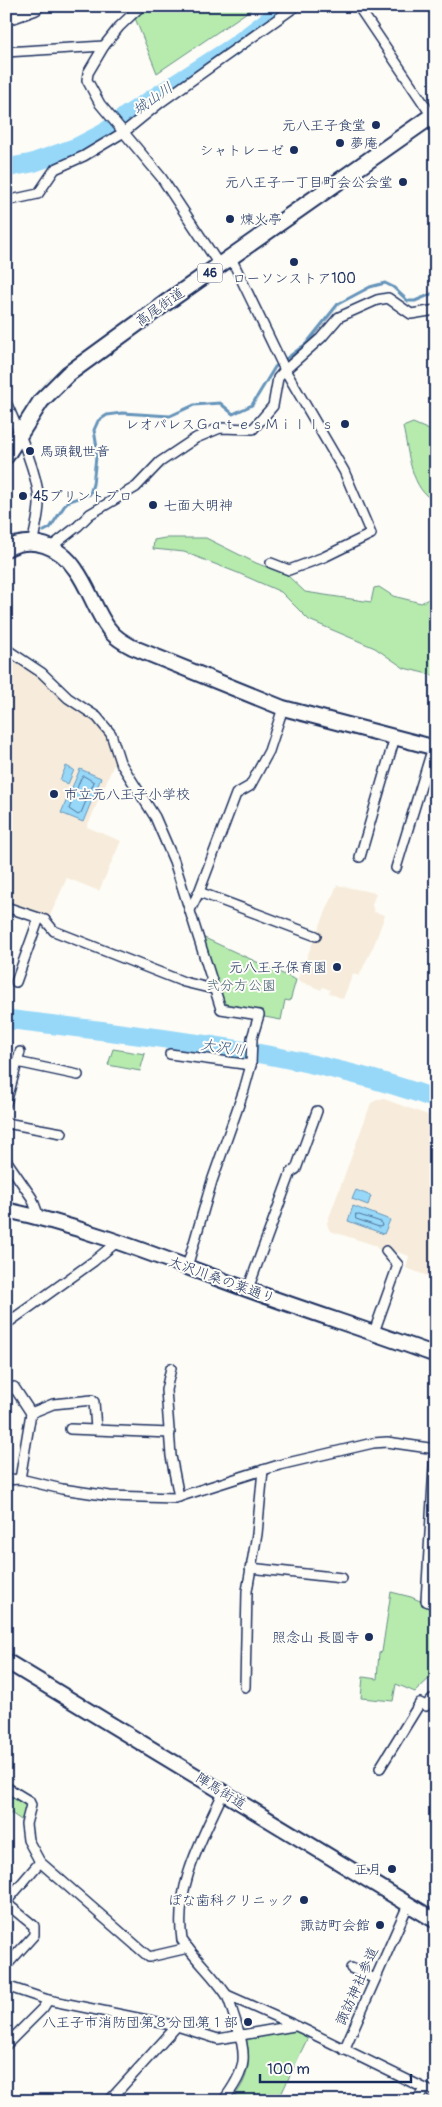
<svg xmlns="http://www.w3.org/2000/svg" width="442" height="2107" font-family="Pangolin,'Klee One',sans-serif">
  <rect width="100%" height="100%" fill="#fdfcf7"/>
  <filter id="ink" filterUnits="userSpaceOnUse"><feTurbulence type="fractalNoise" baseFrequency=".02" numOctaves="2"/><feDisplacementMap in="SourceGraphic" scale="10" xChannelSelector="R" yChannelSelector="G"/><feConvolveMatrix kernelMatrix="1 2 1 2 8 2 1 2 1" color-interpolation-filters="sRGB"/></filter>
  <g filter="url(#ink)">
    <!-- built -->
    <g fill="#f7ecdb">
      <path d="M6,654l33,22 24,25 28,18 10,10 8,14 6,19 -28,65 34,14 -22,50 -32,-13 -18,40 -43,-15z"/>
      <path d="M337,885l39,8 -4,12 2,7 11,3 -11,30 -15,31 -6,-2 -10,25 -14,-6 1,-3 -7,-3 -2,3 -24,-10z"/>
      <path d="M384,1099l52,19v161l-30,-11 3,-12 -20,-7 -6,5 -9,-9 -44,-14 -2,-4 -1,-4 44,-120 6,-3z"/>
    </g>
    <!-- green -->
    <g fill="#b6ebad" stroke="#688d86">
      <path d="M147,6h109l-99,67 -22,-55z"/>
      <path d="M413,423l23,10v69c-26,-12 -27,-50 -33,-75z"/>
      <path d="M165,538h41l50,25 31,12 18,17 66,10 3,-14 5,-1 14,9 28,7 15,-8v81l-32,-8 -29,-20 -66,-28 -28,-28 -43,-19 -54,-21 -31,-3 1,-9z"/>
      <path d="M198,935l98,45 -6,21 -5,-1 -4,20 -60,-11z"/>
      <path d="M113,1049l32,5 -5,17 -32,-6z"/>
      <path d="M391,1592l20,5 25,11v64l-21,20 -19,-8 -3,17 -32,-3 2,-21 14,2 2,-26 3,-1z"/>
      <path d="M6,1791l21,12 1,3 -4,16 -13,-9 -5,6z"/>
      <path d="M293,2029l15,8 -30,64h-43l3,-4 -3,-2c14,-17 16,-35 11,-57z"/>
    </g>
    <!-- water -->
    <g fill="#97d8f8" stroke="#6594ba">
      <path d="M66,766l8,4 -6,14 -8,-4z"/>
      <path d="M80,769l21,9 -18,44 -22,-9z"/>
      <path d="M356,1190l15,6 -3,9 -16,-6z"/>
      <path d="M353,1206l37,14 -6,14 -36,-13z"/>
    </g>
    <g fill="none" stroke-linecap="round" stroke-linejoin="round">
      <!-- shore -->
      <g stroke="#4d739c" stroke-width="1">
        <path d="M84,776l10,6 -13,31 -3,2 -9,-6 12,-31z"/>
        <path d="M356,1214l25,8 1,4 -3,1 -23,-8z"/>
      </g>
      <!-- stream -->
      <g stroke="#6594ba" stroke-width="3">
        <path d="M44,531l6,-3 17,-26 23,-8 3,-10 4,-36 -3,-18 4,-9 9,-6 15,-2 48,3 24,-11 26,-2 13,11 19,-9 23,-38 31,-23 32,-40 32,-17 15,-4 8,4 15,14h7l21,-9"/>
        <path d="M244,1050v5"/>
      </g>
      <!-- river -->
      <g stroke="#97d8f8" stroke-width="19">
        <path d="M6,168l26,-5 45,-16 27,-14 23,-18 106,-68 54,-41"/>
        <path d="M6,1019c145,18 292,31 430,80"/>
      </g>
      <!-- street casing -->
      <g stroke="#1b2f5e" stroke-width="12">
        <g id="street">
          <path d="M141,6l-22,21 -15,19 -16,27 -1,7 13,24 61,73 59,89"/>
          <path d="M358,6l74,110"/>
          <path d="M6,52l98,-6"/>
          <path d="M6,201l32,-7 17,-25 29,-13 40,-24 37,-30 135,-96"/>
          <path d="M231,258l54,112 59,101 27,63 -47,23 -35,13 -18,-7"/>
          <path d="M6,402c12,28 30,67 33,97 1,13 -4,29 -6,42"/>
          <path d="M51,547l27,-21 12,-12 46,-27 24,-25 36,-24 24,-10 33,1 20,-23 5,-28 7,-8 36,-32 18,-21 38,-17 11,-2 23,16 25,-4"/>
          <path d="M6,649l36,24 26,25 29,19 14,17 9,28 35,55 19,44 47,148 38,6 -7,23 -1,27 -7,25 -32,91 -25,86"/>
          <path d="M360,857l35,-120"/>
          <path d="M396,868l37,-121"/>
          <path d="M199,892l117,44"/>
          <path d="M6,907l39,13 9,11 130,51 29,7"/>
          <path d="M190,910l9,-18 37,-98 14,-8 19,-35 14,-43"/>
          <path d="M16,982l23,-64"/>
          <path d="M170,1054l81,11"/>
          <path d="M17,1062l61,13"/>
          <path d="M6,1103l14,-51"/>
          <path d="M6,1123l56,10"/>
          <path d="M6,1160l26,38 7,19"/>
          <path d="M248,1289l43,-117 5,-3 21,-58"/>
          <path d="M6,1324l88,-63 24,-20"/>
          <path d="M374,1332l24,-67 -12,-14"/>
          <path d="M171,1368l-5,22 5,66 8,41"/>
          <path d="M6,1392l8,-5 17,26 -11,66"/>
          <path d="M31,1413l22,-9 39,-4 2,2 2,27"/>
          <path d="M70,1429l100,4"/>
          <path d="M435,1449l-9,152 10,4"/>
          <path d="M6,1480l14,-1 42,10 48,7 65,2 104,-33 94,-22 14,-1 49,7"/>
          <path d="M250,1568l92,10"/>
          <path d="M245,1687l2,-96 10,-57 6,-64"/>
          <path d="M380,1768l40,-65 6,3 6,-7 4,2"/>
          <path d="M6,1787l23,14 2,4 -5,19 2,16 12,22 109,95 39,-9"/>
          <path d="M223,1793c-21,46 -49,94 -41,147 13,19 31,35 44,54 4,7 6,17 9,25 12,38 13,49 -12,82"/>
          <path d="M6,1902l34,-40"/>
          <path d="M6,1903l28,23v9l-28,31"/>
          <path d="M351,1968l24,11"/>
          <path d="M6,1986l42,14 129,26 41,13 76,-13"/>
          <path d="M227,1995l76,34 133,65"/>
          <path d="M6,2045l37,-37 5,-8"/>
          <path d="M344,2050l64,-145"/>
          <path d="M109,2101l68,-75"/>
          <path d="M417,2101l7,-12"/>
        </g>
      </g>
      <!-- secondary casing -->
      <g stroke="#1b2f5e" stroke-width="18">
        <g id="secondary">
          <path d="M6,549c26,-14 54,-3 70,21 13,18 19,40 32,58 6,9 15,14 24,19l151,61 153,40"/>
          <path d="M6,1210c80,17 156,48 232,76 66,24 132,45 198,69"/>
          <path d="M6,1661l430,260"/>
        </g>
      </g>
      <!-- primary casing -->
      <g stroke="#1b2f5e" stroke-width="19">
        <path id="primary" d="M6,456l35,-55 27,-27 99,-72 269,-189"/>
      </g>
      <!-- highway casing -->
      <g stroke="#1b2f5e" stroke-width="21">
        <path id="highway" d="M6,16l28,-10"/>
      </g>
      <!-- street -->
      <use href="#street" stroke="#fdfcf7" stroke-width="9"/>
      <!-- secondary -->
      <use href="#secondary" stroke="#fdfcf7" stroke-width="14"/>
      <!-- primary -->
      <use href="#primary" stroke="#fdfcf7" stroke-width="15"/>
      <!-- highway -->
      <use href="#highway" stroke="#fdfcf7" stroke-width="18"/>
    </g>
  </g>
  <!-- markers -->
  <g fill="#1b2f5e" stroke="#fdfcf7" stroke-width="2">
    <circle cx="376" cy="125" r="5"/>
    <circle cx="340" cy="143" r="5"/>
    <circle cx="294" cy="150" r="5"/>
    <circle cx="403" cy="182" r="5"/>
    <circle cx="230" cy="219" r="5"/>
    <circle cx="294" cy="262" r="5"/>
    <circle cx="345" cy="424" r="5"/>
    <circle cx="30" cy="451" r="5"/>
    <circle cx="23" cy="496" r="5"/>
    <circle cx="153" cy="505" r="5"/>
    <circle cx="54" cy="794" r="5"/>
    <circle cx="337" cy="967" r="5"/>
    <circle cx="369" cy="1637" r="5"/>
    <circle cx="392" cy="1869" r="5"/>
    <circle cx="304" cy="1900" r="5"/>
    <circle cx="380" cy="1925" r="5"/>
    <circle cx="248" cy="2022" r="5"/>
  </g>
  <g text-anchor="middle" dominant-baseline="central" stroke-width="4" stroke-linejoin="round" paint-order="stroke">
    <!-- shield labels -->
    <rect fill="#fdfcf7" stroke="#5f6c8c" stroke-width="1" x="197.5" y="263.5" width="25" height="19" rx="4"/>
    <g font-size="12" font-weight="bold" fill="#1b2f5e">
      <text x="210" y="273">46</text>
    </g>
    <!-- poi labels -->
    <g font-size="14" fill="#1b2f5e" stroke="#fdfcf7" text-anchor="end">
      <text x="366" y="125">元八王子食堂</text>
      <text x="350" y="143" text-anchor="start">夢庵</text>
      <text x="284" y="150">シャトレーゼ</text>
      <text x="393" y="182">元八王子一丁目町会公会堂</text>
      <text x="240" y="219" text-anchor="start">煉火亭</text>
      <text x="294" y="278" text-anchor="middle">ローソンストア100</text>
      <text x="335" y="424">レオパレスＧａｔｅｓＭｉｌｌｓ</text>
      <text x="40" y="451" text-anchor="start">馬頭観世音</text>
      <text x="33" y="496" text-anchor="start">45プリントプロ</text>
      <text x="163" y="505" text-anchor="start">七面大明神</text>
      <text x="64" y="794" text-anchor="start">市立元八王子小学校</text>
      <text x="327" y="967">元八王子保育園</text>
      <text x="359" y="1637">照念山 長圓寺</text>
      <text x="382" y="1869">正月</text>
      <text x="294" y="1900">ぽな歯科クリニック</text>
      <text x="370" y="1925">諏訪町会館</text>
      <text x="238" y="2022">八王子市消防団第８分団第１部</text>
    </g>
    <!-- street labels -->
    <g font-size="14" fill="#1b2f5e" stroke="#fdfcf7">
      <text transform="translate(160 307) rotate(-35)">高尾街道</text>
      <text transform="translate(222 1280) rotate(20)">大沢川桑の葉通り</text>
      <text transform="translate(221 1791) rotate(32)">陣馬街道</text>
      <text transform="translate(357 1986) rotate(-66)">諏訪神社参道</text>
    </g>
    <!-- park labels -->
    <g font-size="14" fill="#425e72" stroke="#fdfcf7">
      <text x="241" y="985">弐分方公園</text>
    </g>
    <!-- water labels -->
    <g font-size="15" font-style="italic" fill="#3a5984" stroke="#fdfcf7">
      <text transform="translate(153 99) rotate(-35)">城山川</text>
      <text transform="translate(223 1048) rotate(8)">大沢川</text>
    </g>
  </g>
  <!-- margin -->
  <rect width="442" height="2107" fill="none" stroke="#fdfcf7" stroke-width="25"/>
  <rect x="12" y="12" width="417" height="2082" fill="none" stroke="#1b2f5e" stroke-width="2" filter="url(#ink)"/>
  <!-- scale -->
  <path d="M260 2074v8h151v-8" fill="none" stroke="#1b2f5e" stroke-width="2.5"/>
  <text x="267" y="2074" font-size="15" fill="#1b2f5e" stroke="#fdfcf7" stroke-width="4" paint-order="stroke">100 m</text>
</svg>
